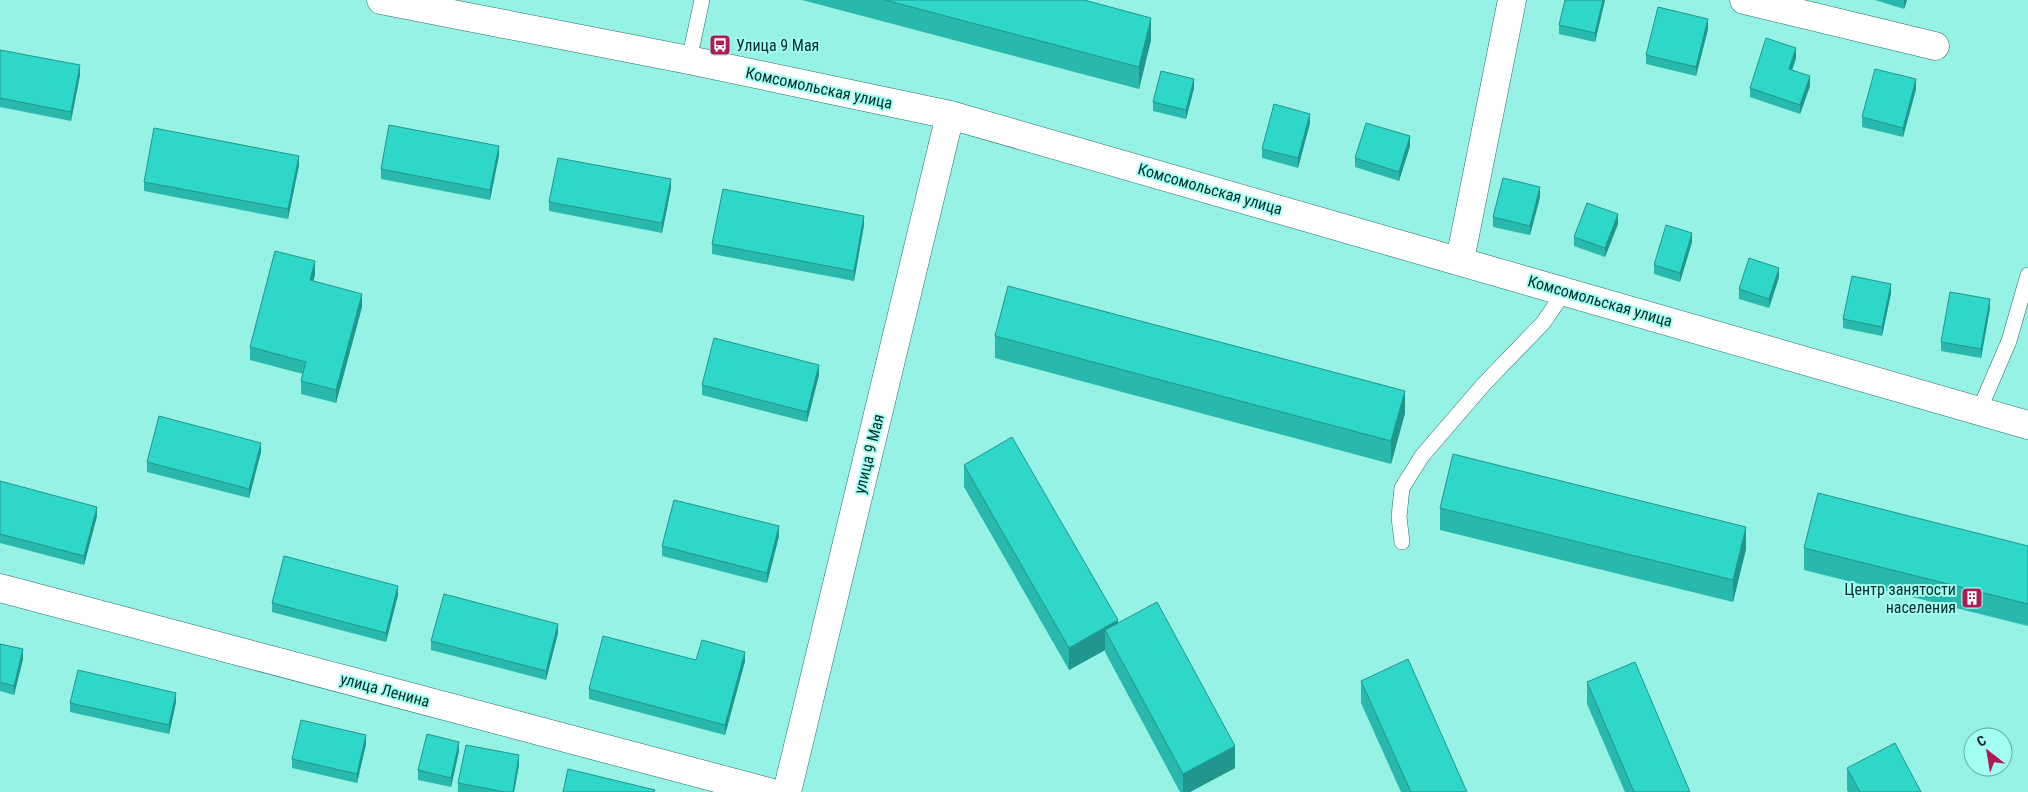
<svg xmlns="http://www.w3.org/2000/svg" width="2028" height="792" font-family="'Roboto Condensed',sans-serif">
  <rect width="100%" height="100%" fill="#97f2e6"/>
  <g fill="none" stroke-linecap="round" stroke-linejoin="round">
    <!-- lane casing -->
    <g stroke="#276e67" stroke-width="16">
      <g id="lane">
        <path d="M689,60l13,-60"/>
        <path d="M1979,411l30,-70 19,-66"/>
        <path d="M1402,542l-3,-25 3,-29 20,-32 62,-72 59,-61 22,-32"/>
      </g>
    </g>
    <!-- street casing -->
    <g stroke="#276e67" stroke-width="29">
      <g id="street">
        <path d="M1744,0l191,46"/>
        <path d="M1460,260l52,-260"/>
        <path d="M0,588l769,204"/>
        <path d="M787,792l163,-677"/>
      </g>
    </g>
    <!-- secondary casing -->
    <g stroke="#276e67" stroke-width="29">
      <path id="secondary" d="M381,0l308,60 261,55 1078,310"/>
    </g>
    <!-- lane -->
    <use href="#lane" stroke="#fff" stroke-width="15"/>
    <!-- street -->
    <use href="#street" stroke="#fff" stroke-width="28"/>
    <!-- secondary -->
    <use href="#secondary" stroke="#fff" stroke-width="28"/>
  </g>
  <!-- wall -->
  <g fill="#28b9ac">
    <path d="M802,0h282l67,40 -12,49z"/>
    <path d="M1605,0l-10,42 -36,-8v-9z"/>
    <path d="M1875,0h32l-3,9z"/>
    <path d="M1708,29l-12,47 -50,-12v-9z"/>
    <path d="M0,50l80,25 -9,46 -71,-14z"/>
    <path d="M1796,58l-4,12 18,16 -10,28 -50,-17v-9z"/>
    <path d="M1194,88l-8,31 -33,-8v-9z"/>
    <path d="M1916,89l-13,48 -41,-10v-10z"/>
    <path d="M1310,123l-12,45 -36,-10v-9z"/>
    <path d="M1410,146l-11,35 -44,-14v-9z"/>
    <path d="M499,155l-9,45 -109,-21v-10z"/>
    <path d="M299,165l-11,54 -144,-28v-9z"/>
    <path d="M671,188l-9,45 -113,-22v-9z"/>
    <path d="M1540,197l-10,38 -37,-8v-10z"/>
    <path d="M1618,224l-13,33 -31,-11v-9z"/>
    <path d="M864,225l-10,56 -142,-27v-10z"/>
    <path d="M1692,242l-12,40 -26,-8v-9z"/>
    <path d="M315,275l-2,6 49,26 -26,96 -35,-9v-13l2,-7 -53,-14v-13z"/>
    <path d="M1779,277l-10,31 -30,-9v-10z"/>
    <path d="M1891,293l-9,43 -39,-8v-9z"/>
    <path d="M1990,308l-9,50 -40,-7v-9z"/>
    <path d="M995,336l410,77 -14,51 -396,-106z"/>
    <path d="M819,375l-12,47 -105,-27v-10z"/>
    <path d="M261,452l-12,46 -102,-26v-10z"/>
    <path d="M964,465l154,158 117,145 -45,24h-10l-75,-140v-2l-36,20 -105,-183z"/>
    <path d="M0,481l97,35 -13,49 -84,-22z"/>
    <path d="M1440,508l306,41 -13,53 -293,-72z"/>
    <path d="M779,536l-12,47 -105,-27v-10z"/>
    <path d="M2028,546v80l-224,-56v-22z"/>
    <path d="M398,595l-12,47 -114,-30v-9z"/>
    <path d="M558,633l-12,47 -115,-30v-9z"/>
    <path d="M0,644l23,15 -9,36 -14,-4z"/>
    <path d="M696,660l49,1 -20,74 -136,-36v-10z"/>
    <path d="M1361,681l106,111h-66l-40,-89z"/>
    <path d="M1587,682l103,110h-65l-38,-88z"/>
    <path d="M176,702l-7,32 -99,-22v-9z"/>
    <path d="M366,744l-9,39 -65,-15v-9z"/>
    <path d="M459,751l-8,36 -33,-7v-10z"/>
    <path d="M519,765l-5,27h-56v-9z"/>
    <path d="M1847,768l74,24h-73l-1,-2z"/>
  </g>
  <!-- shaded-wall -->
  <g fill="#20968c">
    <path d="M1603,0h2l-10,42v-9z"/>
    <path d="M1904,0h3l-3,9z"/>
    <path d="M1151,18v22l-12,49v-22z"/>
    <path d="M1708,19v10l-12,47v-9z"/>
    <path d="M1796,48v10l-7,21v-10z"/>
    <path d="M80,65v10l-9,46v-9z"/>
    <path d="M1810,76v10l-10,28v-9z"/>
    <path d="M1194,79v9l-8,31v-9z"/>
    <path d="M1916,79v10l-13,48v-9z"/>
    <path d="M1310,114v9l-12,45v-10z"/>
    <path d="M1410,136v10l-11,35v-9z"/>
    <path d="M499,146v9l-9,45v-10z"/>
    <path d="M299,156v9l-11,54v-10z"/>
    <path d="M671,179v9l-9,45v-10z"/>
    <path d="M1540,187v10l-10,38v-9z"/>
    <path d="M1618,214v10l-13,33v-9z"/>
    <path d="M864,216v9l-10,56v-10z"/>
    <path d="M1692,233v9l-12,40v-9z"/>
    <path d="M315,261v14l-5,19v-14z"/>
    <path d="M1779,268v9l-10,31v-9z"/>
    <path d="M1891,284v9l-9,43v-9z"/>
    <path d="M362,294v13l-26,96v-13z"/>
    <path d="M1990,299v9l-9,50v-9z"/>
    <path d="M819,365v10l-12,47v-10z"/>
    <path d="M1405,391v22l-14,51v-23z"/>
    <path d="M261,443v9l-12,46v-9z"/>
    <path d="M97,507v9l-13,49v-9z"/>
    <path d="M779,526v10l-12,47v-10z"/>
    <path d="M1746,527v22l-13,53v-22z"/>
    <path d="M398,586v9l-12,47v-9z"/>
    <path d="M1118,620v22l-13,-12v20l-36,20v-22z"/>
    <path d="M558,624v9l-12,47v-9z"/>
    <path d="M23,649v10l-9,36v-9z"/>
    <path d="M745,652v9l-20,74v-10z"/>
    <path d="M176,693v9l-7,32v-9z"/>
    <path d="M366,735v9l-9,39v-9z"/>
    <path d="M459,742v9l-8,36v-9z"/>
    <path d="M1235,746v22l-45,24h-7v-18z"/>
    <path d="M519,755v10l-5,27h-1z"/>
  </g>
  <!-- building -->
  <g fill="#2ed7c8" stroke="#20968c">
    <path d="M885,0h199l67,18 -12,49z"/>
    <path d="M1565,0h38l-8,33 -36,-8z"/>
    <path d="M1658,7l50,12 -12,48 -50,-12z"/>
    <path d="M1766,38l30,10 -7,21 21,7 -10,29 -50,-17z"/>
    <path d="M0,50l80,15 -9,47 -71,-14z"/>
    <path d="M1875,69l41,10 -13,49 -41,-11z"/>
    <path d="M1161,71l33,8 -8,31 -33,-8z"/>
    <path d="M1274,104l36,10 -12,44 -36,-9z"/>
    <path d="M1366,123l44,13 -11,36 -44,-14z"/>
    <path d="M389,125l110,21 -9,44 -109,-21z"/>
    <path d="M154,128l145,28 -11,53 -144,-27z"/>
    <path d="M558,158l113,21 -9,44 -113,-21z"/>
    <path d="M1503,178l37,9 -10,39 -37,-9z"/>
    <path d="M723,189l141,27 -10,55 -142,-27z"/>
    <path d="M1587,203l31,11 -13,34 -31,-11z"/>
    <path d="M1666,225l26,8 -12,40 -26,-8z"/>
    <path d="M275,251l40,10 -5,19 52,14 -26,96 -35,-9 5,-19 -56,-15z"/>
    <path d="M1749,258l30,10 -10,31 -30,-10z"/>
    <path d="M1852,276l39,8 -9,43 -39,-8z"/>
    <path d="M1008,286l397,105 -14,50 -396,-105z"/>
    <path d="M1950,292l40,7 -9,50 -40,-7z"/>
    <path d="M714,338l105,27 -12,47 -105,-27z"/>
    <path d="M159,416l102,27 -12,46 -102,-27z"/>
    <path d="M1012,437l106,183 -49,28 -105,-183z"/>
    <path d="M1453,454l293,73 -13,53 -293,-72z"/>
    <path d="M0,481l97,26 -13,49 -84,-22z"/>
    <path d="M1818,493l210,53v58l-224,-56z"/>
    <path d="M674,500l105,26 -12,47 -105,-27z"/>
    <path d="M284,556l114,30 -12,47 -114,-30z"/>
    <path d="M444,594l114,30 -12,47 -115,-30z"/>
    <path d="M1157,602l78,144 -52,28 -78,-144z"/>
    <path d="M603,636l93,24 6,-20 43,12 -20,73 -136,-36z"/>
    <path d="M0,644l23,5 -9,37 -14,-4z"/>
    <path d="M1408,659l59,133h-56l-50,-111z"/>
    <path d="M1635,662l55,130h-56l-47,-110z"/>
    <path d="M78,670l98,23 -7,32 -99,-22z"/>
    <path d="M301,720l65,15 -9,39 -65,-15z"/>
    <path d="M427,734l32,8 -8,36 -33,-8z"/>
    <path d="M1895,743l26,49h-61l-13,-24z"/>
    <path d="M466,745l53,10 -6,37h-8l-47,-9z"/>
    <path d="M568,769l87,21 -1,2h-91z"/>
  </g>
  <!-- icons -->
  <defs>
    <g id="bus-square" transform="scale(1.125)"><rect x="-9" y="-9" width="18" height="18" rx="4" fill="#ad1c52" stroke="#a4fff3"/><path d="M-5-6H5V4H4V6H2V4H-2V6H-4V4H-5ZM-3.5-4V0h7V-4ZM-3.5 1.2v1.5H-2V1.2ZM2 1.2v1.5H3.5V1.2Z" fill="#fff"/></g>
    <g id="building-square" transform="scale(1.125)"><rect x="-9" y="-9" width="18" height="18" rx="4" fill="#ad1c52" stroke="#a4fff3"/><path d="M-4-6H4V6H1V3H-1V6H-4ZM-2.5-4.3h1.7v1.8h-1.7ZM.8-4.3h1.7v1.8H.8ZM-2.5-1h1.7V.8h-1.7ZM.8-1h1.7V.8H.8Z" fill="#fff"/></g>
  </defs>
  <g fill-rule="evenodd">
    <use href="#bus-square" x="720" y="45"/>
    <use href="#building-square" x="1972" y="598"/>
  </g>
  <g text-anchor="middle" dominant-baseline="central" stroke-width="4" stroke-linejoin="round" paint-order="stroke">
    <!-- poi labels -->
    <g font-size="16" fill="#012b27" stroke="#a4fff3" text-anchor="start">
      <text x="736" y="45">Улица 9 Мая</text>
      <text x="1956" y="589" text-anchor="end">Центр занятости<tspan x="1956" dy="18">населения</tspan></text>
    </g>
    <!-- street labels -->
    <g font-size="16" fill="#012b27" stroke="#a4fff3">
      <text transform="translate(819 88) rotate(12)">Комсомольская улица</text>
      <text transform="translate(1210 189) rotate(16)">Комсомольская улица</text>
      <text transform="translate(1600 301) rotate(16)">Комсомольская улица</text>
      <text transform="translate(869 454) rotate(-76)">улица 9 Мая</text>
      <text transform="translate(385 690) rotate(15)">улица Ленина</text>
    </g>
  </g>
  <!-- north arrow -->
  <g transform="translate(1988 752) rotate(329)"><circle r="24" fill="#a4fff3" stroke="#63aaa1"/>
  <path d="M0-4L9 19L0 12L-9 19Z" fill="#ad1c52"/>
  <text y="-8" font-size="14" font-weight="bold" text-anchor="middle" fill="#012b27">С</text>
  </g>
</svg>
